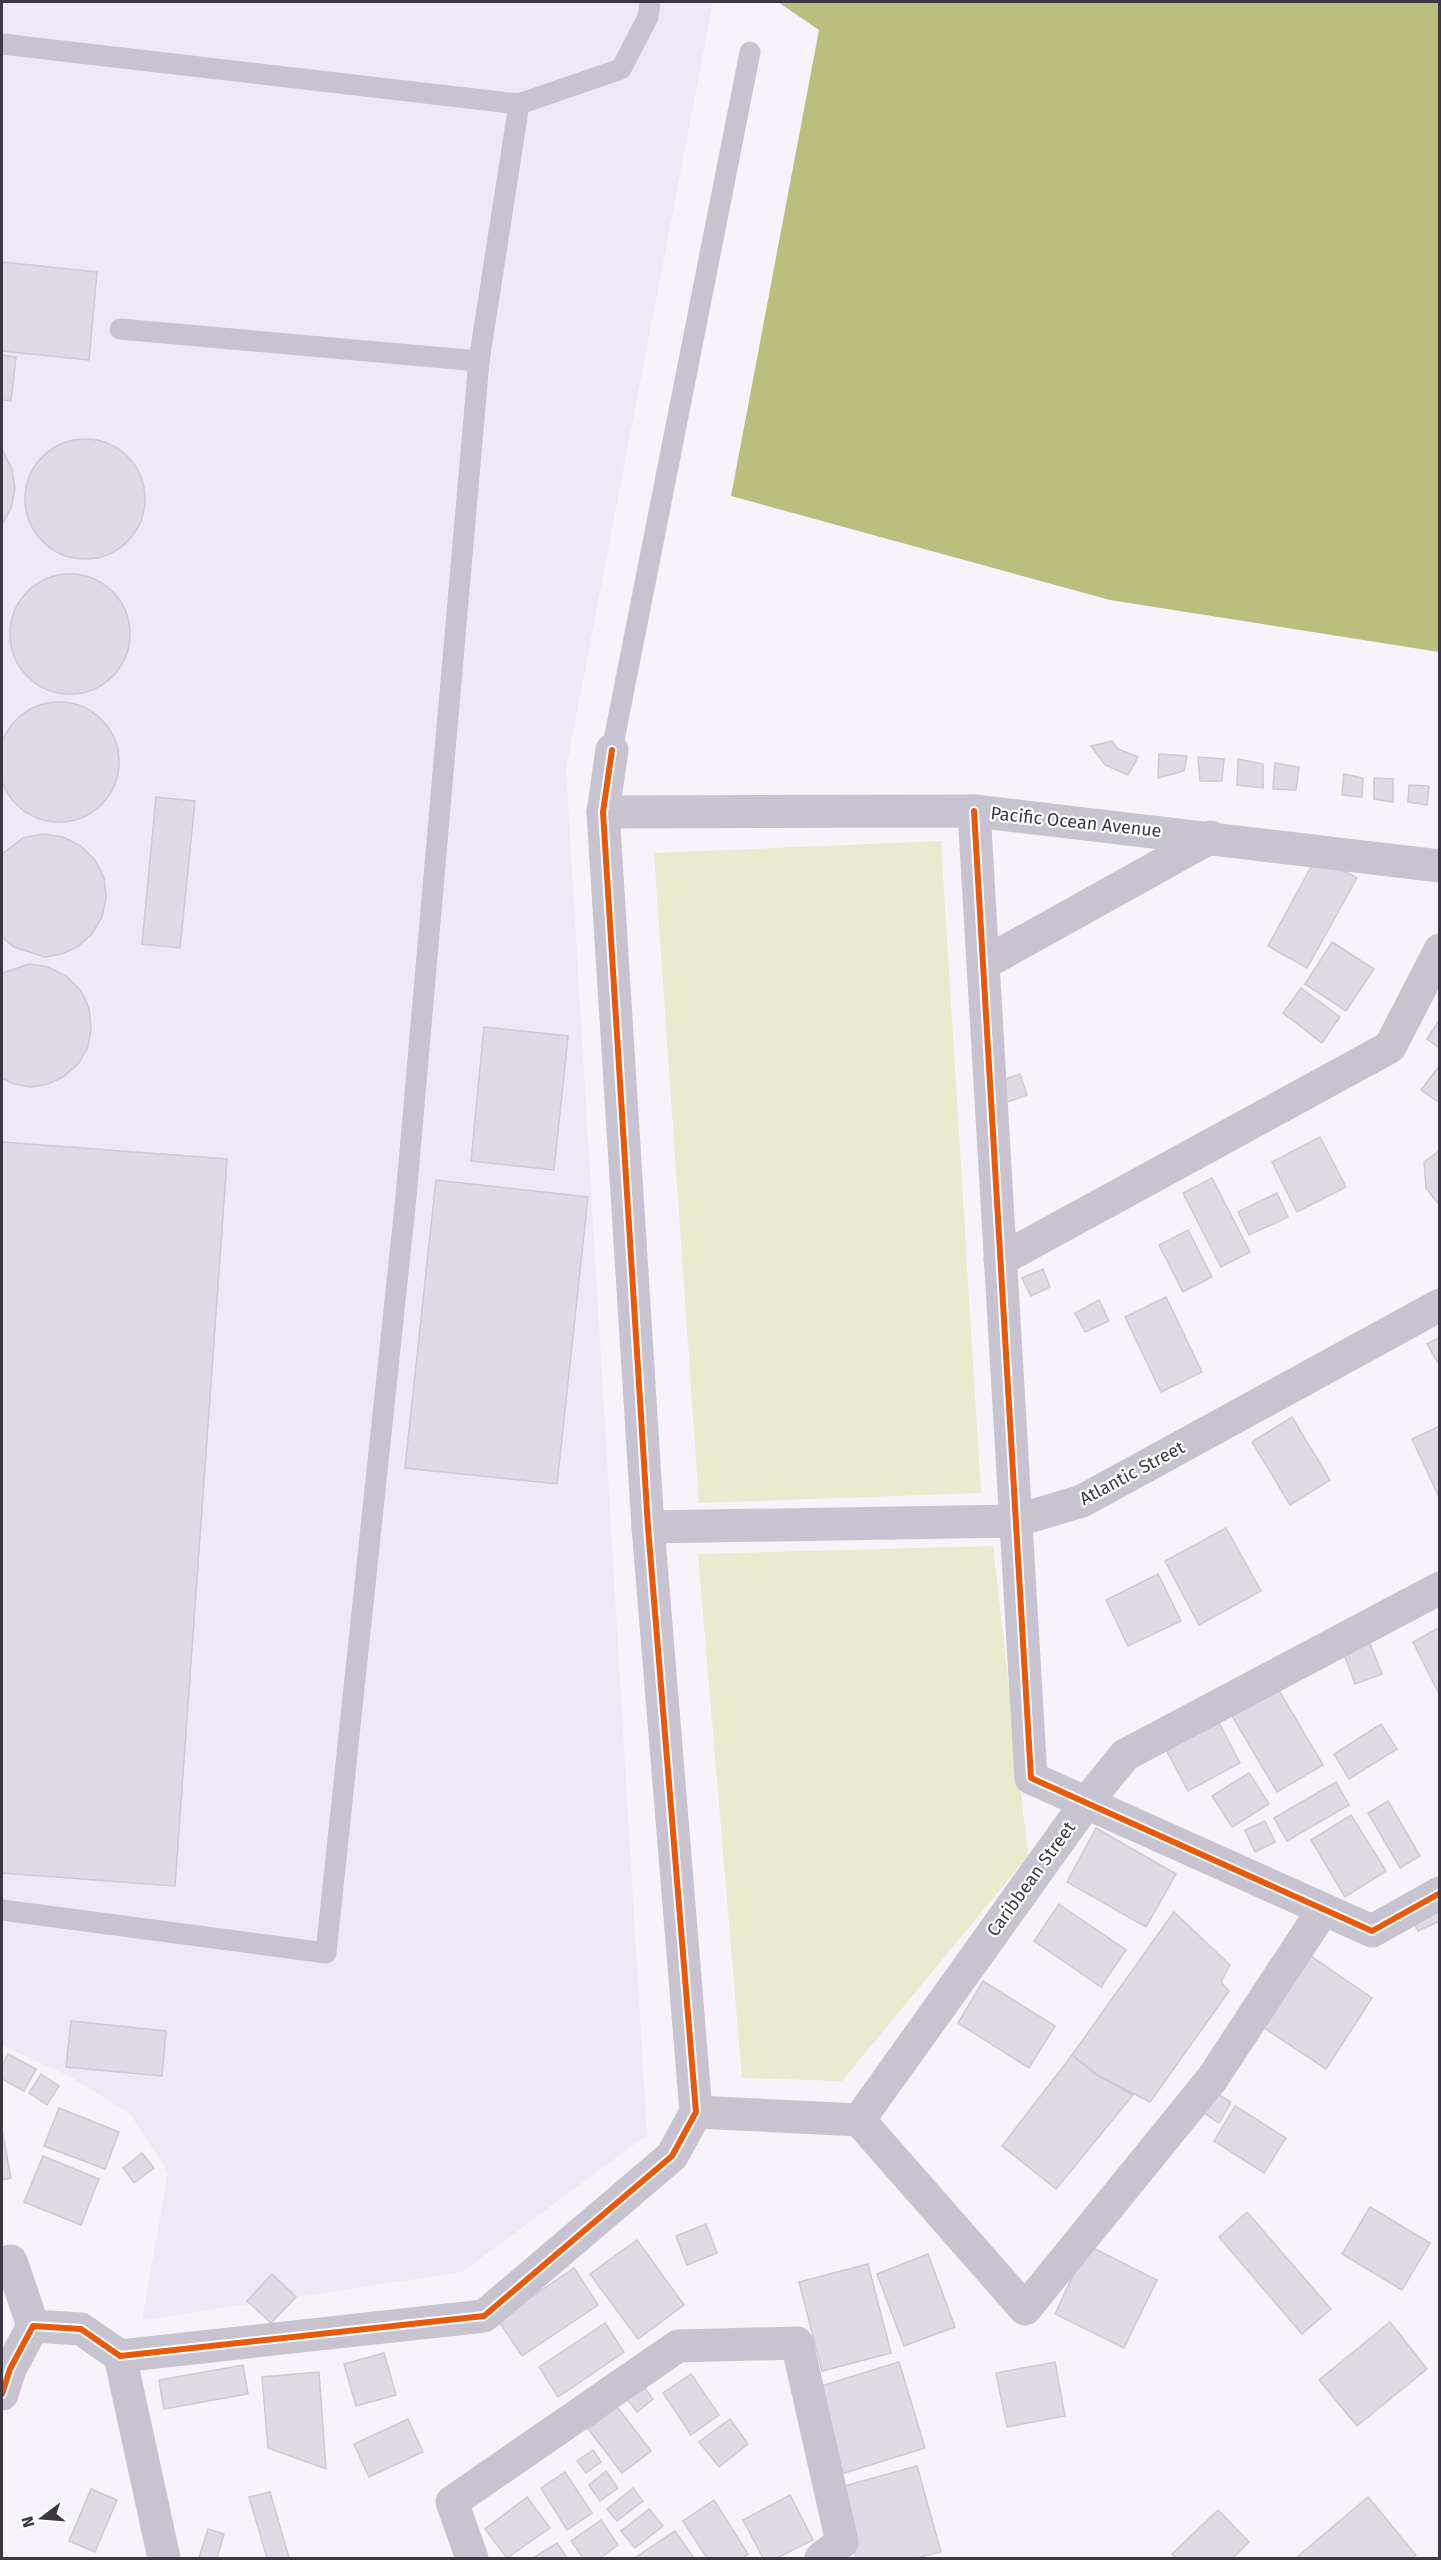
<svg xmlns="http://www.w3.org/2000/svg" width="1441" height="2560" font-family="'Fira Sans',sans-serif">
  <rect width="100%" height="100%" fill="#f6f3fa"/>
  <!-- built -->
  <path fill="#eee8f7" d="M2,2h711l-147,767 81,1366 -185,137 -320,48 26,-148 -38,-58 -59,-37 -69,-32z"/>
  <!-- green -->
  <g fill="#e9ebcf">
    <path d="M941,841l40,652 -282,10 -45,-650z"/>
    <path d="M993,1546l35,310 -186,225 -100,-3 -44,-524z"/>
  </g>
  <!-- water -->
  <path fill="#babf7e" d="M778,2h661v650l-329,-52 -379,-104 88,-466z"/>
  <!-- building -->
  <g fill="#dfdbe4" stroke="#cdc9d2" stroke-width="1.5">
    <path d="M2,262l95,10 -8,88 -87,-9z"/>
    <path d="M2,355l14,2 -5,44 -9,-1z"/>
    <circle cx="85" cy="499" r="60"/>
    <path d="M2,449l10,20 3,20 -4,19 -9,17z"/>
    <circle cx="70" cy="634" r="60"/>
    <circle cx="59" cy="762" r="60"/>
    <path d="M1112,741l6,8 20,8 -10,18 -23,-10 -14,-19z"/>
    <path d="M1159,754l28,2 -3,15 -26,7z"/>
    <path d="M1198,757l26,2 -2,22h-22z"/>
    <path d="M1238,759l25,5v24l-26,-3z"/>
    <path d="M1275,763l24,4 -3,23 -23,-1z"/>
    <path d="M1344,774l19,4 -1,19 -20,-2z"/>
    <path d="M1374,778l19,1v23l-19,-3z"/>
    <path d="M1409,785l20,1 -2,19 -19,-3z"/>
    <path d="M156,797l39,4 -15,147 -38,-4z"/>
    <path d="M43,834l20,3 18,9 14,14 9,18 2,19 -4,20 -10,17 -15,13 -15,7 -17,3 -31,-10 -12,-10v-83l21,-16z"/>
    <path d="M1317,856l40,22 -50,90 -39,-22z"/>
    <path d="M1332,942l42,27 -28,42 -41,-27z"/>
    <path d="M29,964l19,3 18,9 15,15 8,17 2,20 -3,19 -10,17 -15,13 -15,7 -17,3 -17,-3 -12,-6v-105z"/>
    <path d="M1301,988l39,29 -18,26 -39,-30z"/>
    <path d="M1440,1019v29l-13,-9z"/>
    <path d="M484,1027l84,9 -14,134 -83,-9z"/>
    <path d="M1440,1065v38l-19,-13z"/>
    <path d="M1020,1074l7,21 -22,8 -7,-21z"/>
    <path d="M1320,1137l26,50 -49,25 -25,-50z"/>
    <path d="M2,1142l225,17 -52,727 -173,-13z"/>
    <path d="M1440,1150v56l-14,-18 -2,-26z"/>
    <path d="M1212,1178l38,74 -29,15 -38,-74z"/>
    <path d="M436,1180l152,17 -31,287 -152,-16z"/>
    <path d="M1277,1193l11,24 -39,18 -11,-23z"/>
    <path d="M1188,1230l24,47 -29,15 -24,-47z"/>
    <path d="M1043,1269l7,18 -19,9 -9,-18z"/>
    <path d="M1166,1297l36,75 -41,20 -36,-75z"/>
    <path d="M1099,1300l10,21 -24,11 -10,-19z"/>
    <path d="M1440,1337v29l-13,-22z"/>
    <path d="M1292,1417l38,63 -40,25 -38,-63z"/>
    <path d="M1440,1426v73l-28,-60z"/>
    <path d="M1226,1528l35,63 -62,34 -34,-64z"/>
    <path d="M1158,1574l23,47 -53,25 -22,-46z"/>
    <path d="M1440,1627v69l-27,-54z"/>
    <path d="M1369,1641l13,33 -27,10 -12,-33z"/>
    <path d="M1278,1689l45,76 -46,27 -45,-76z"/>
    <path d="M1215,1715l25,48 -52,28 -26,-49z"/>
    <path d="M1381,1724l16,25 -48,30 -15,-25z"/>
    <path d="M1249,1773l20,31 -37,23 -20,-31z"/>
    <path d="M1336,1782l13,23 -62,36 -13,-23z"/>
    <path d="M1388,1801l32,55 -20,12 -32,-55z"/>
    <path d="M1351,1815l35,56 -41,26 -34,-57z"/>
    <path d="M1265,1821l10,21 -20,10 -10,-22z"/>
    <path d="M1096,1828l80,46 -30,53 -79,-45z"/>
    <path d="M1440,1900v21l-22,10 -8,-16z"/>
    <path d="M1059,1904l67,46 -25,37 -67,-46z"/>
    <path d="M1174,1912l56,53 -9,17 8,9 -79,111 -53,-27 -25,-20z"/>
    <path d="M1305,1952l67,46 -46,71 -68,-45z"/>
    <path d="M983,1981l72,45 -26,42 -71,-45z"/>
    <path d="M71,2021l95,10 -4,45 -96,-9z"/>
    <path d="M8,2054l28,15 -12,22 -22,-12v-13z"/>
    <path d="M1072,2055l25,20 36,20 -77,94 -54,-43z"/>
    <path d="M41,2074l18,12 -12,19 -18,-12z"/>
    <path d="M1212,2091l19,11 -12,21 -18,-12z"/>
    <path d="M1235,2106l51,32 -22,35 -50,-32z"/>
    <path d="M59,2108l60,24 -14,37 -61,-23z"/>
    <path d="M2,2130l9,48 -9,2z"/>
    <path d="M142,2153l12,15 -20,15 -11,-15z"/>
    <path d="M43,2156l56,23 -18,46 -57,-23z"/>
    <path d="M1370,2207l60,36 -28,47 -60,-36z"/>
    <path d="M1247,2212l84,97 -29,25 -83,-97z"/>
    <path d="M706,2224l11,29 -30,12 -11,-29z"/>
    <path d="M637,2240l47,65 -46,34 -48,-65z"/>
    <path d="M1087,2245l70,35 -33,68 -69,-34z"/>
    <path d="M928,2254l27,73 -51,19 -27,-72z"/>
    <path d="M868,2264l23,89 -69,18 -23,-89z"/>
    <path d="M574,2268l24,37 -76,51 -24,-36z"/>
    <path d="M272,2274l24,23 -25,26 -24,-22z"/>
    <path d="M1390,2322l37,47 -70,57 -38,-46z"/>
    <path d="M605,2323l19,29 -66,45 -19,-30z"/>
    <path d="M384,2353l12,42 -40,11 -12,-42z"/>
    <path d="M899,2362l26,86 -87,27 -27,-86z"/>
    <path d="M1055,2362l10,54 -58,11 -11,-54z"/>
    <path d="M243,2365l5,29 -84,15 -5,-29z"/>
    <path d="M319,2372l7,97 -58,-21 -6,-71z"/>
    <path d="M691,2374l28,41 -28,20 -28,-42z"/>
    <path d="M644,2387l9,12 -16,13 -10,-13z"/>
    <path d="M617,2407l34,44 -29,22 -34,-44z"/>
    <path d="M408,2419l15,33 -54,25 -15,-33z"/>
    <path d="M730,2419l18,25 -29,23 -20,-25z"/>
    <path d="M593,2450l8,12 -15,11 -9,-12z"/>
    <path d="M917,2466l24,86 -25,6h-60l-19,-70z"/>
    <path d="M606,2471l12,17 -18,13 -11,-16z"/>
    <path d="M565,2472l27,41 -25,17 -26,-42z"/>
    <path d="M633,2488l10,13 -26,20 -10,-12z"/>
    <path d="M91,2489l26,11 -22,52 -26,-11z"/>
    <path d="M270,2492l19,66h-22l-18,-61z"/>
    <path d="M790,2495l23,45 -36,18h-14l-20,-38z"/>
    <path d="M527,2497l23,31 -43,30 -22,-29z"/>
    <path d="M1368,2497l48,58 -4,3h-116z"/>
    <path d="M714,2500l34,54 -6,4h-35l-24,-37z"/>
    <path d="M649,2509l14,17 -28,22 -14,-17z"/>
    <path d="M1218,2510l31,32 -16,16h-57l-4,-4z"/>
    <path d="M601,2520l17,25 -18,13h-17l-12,-17z"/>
    <path d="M208,2529l16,5 -7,24h-18z"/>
    <path d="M675,2531l19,27h-57l-1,-1z"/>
    <path d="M557,2543l10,15h-34z"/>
  </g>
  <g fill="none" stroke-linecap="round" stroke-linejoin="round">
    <!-- lane -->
    <g stroke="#c8c3d0" stroke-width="21">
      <path d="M2,44l517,60 102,-35 27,-52 2,-15"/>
      <path d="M120,329l359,32"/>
      <path d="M612,750l138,-698"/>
      <path d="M2,1910l324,43 80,-756 73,-836 40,-257"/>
    </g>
    <!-- street -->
    <g stroke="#c8c3d0" stroke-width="33">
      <path d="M974,811l57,967 341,153 68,-38"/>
      <path d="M603,812l371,-1 466,55"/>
      <path d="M983,964l228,-127"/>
      <path d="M1000,1260l390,-213 50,-97"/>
      <path d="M648,1527l367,-6 67,-20 358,-196"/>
      <path d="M696,2112l163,8 166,189 187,-230 111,-169"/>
      <path d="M859,2120l227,-317 39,-48 315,-167"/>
      <path d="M11,2261l22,65"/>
      <path d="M120,2356l44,202"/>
      <path d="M2,2394l8,-25 23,-43 48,3 39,27 364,-40 188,-160 24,-44 -48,-585 -45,-715 9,-62"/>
      <path d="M472,2558l-20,-56 226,-156 119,-3 45,199 -21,16"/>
    </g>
    <!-- cycleway casing -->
    <g stroke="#fff" stroke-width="10">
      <g id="cycleway">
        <path d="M974,811l57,967 341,153 68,-38"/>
        <path d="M2,2394l8,-25 23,-43 48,3 39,27 364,-40 188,-160 24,-44 -48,-585 -45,-715 9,-62"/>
      </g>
    </g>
    <!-- cycleway -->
    <use href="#cycleway" stroke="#e8590c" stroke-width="6"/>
  </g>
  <g text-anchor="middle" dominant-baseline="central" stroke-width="4.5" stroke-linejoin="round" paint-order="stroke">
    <!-- street labels -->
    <g font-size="18" fill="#3c3743" stroke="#fff">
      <text transform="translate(1076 822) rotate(6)">Pacific Ocean Avenue</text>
      <text transform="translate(1132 1473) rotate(-28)">Atlantic Street</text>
      <text transform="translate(1031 1879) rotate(-54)">Caribbean Street</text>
    </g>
  </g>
  <!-- border -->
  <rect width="1441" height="2560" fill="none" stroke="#3c3743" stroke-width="6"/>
  <!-- north arrow -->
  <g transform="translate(42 2518) rotate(254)" stroke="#ffffff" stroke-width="4.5" paint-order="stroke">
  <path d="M0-4.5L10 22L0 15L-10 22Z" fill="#3c3743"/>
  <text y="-9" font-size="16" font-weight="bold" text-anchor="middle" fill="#3c3743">N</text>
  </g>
</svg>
